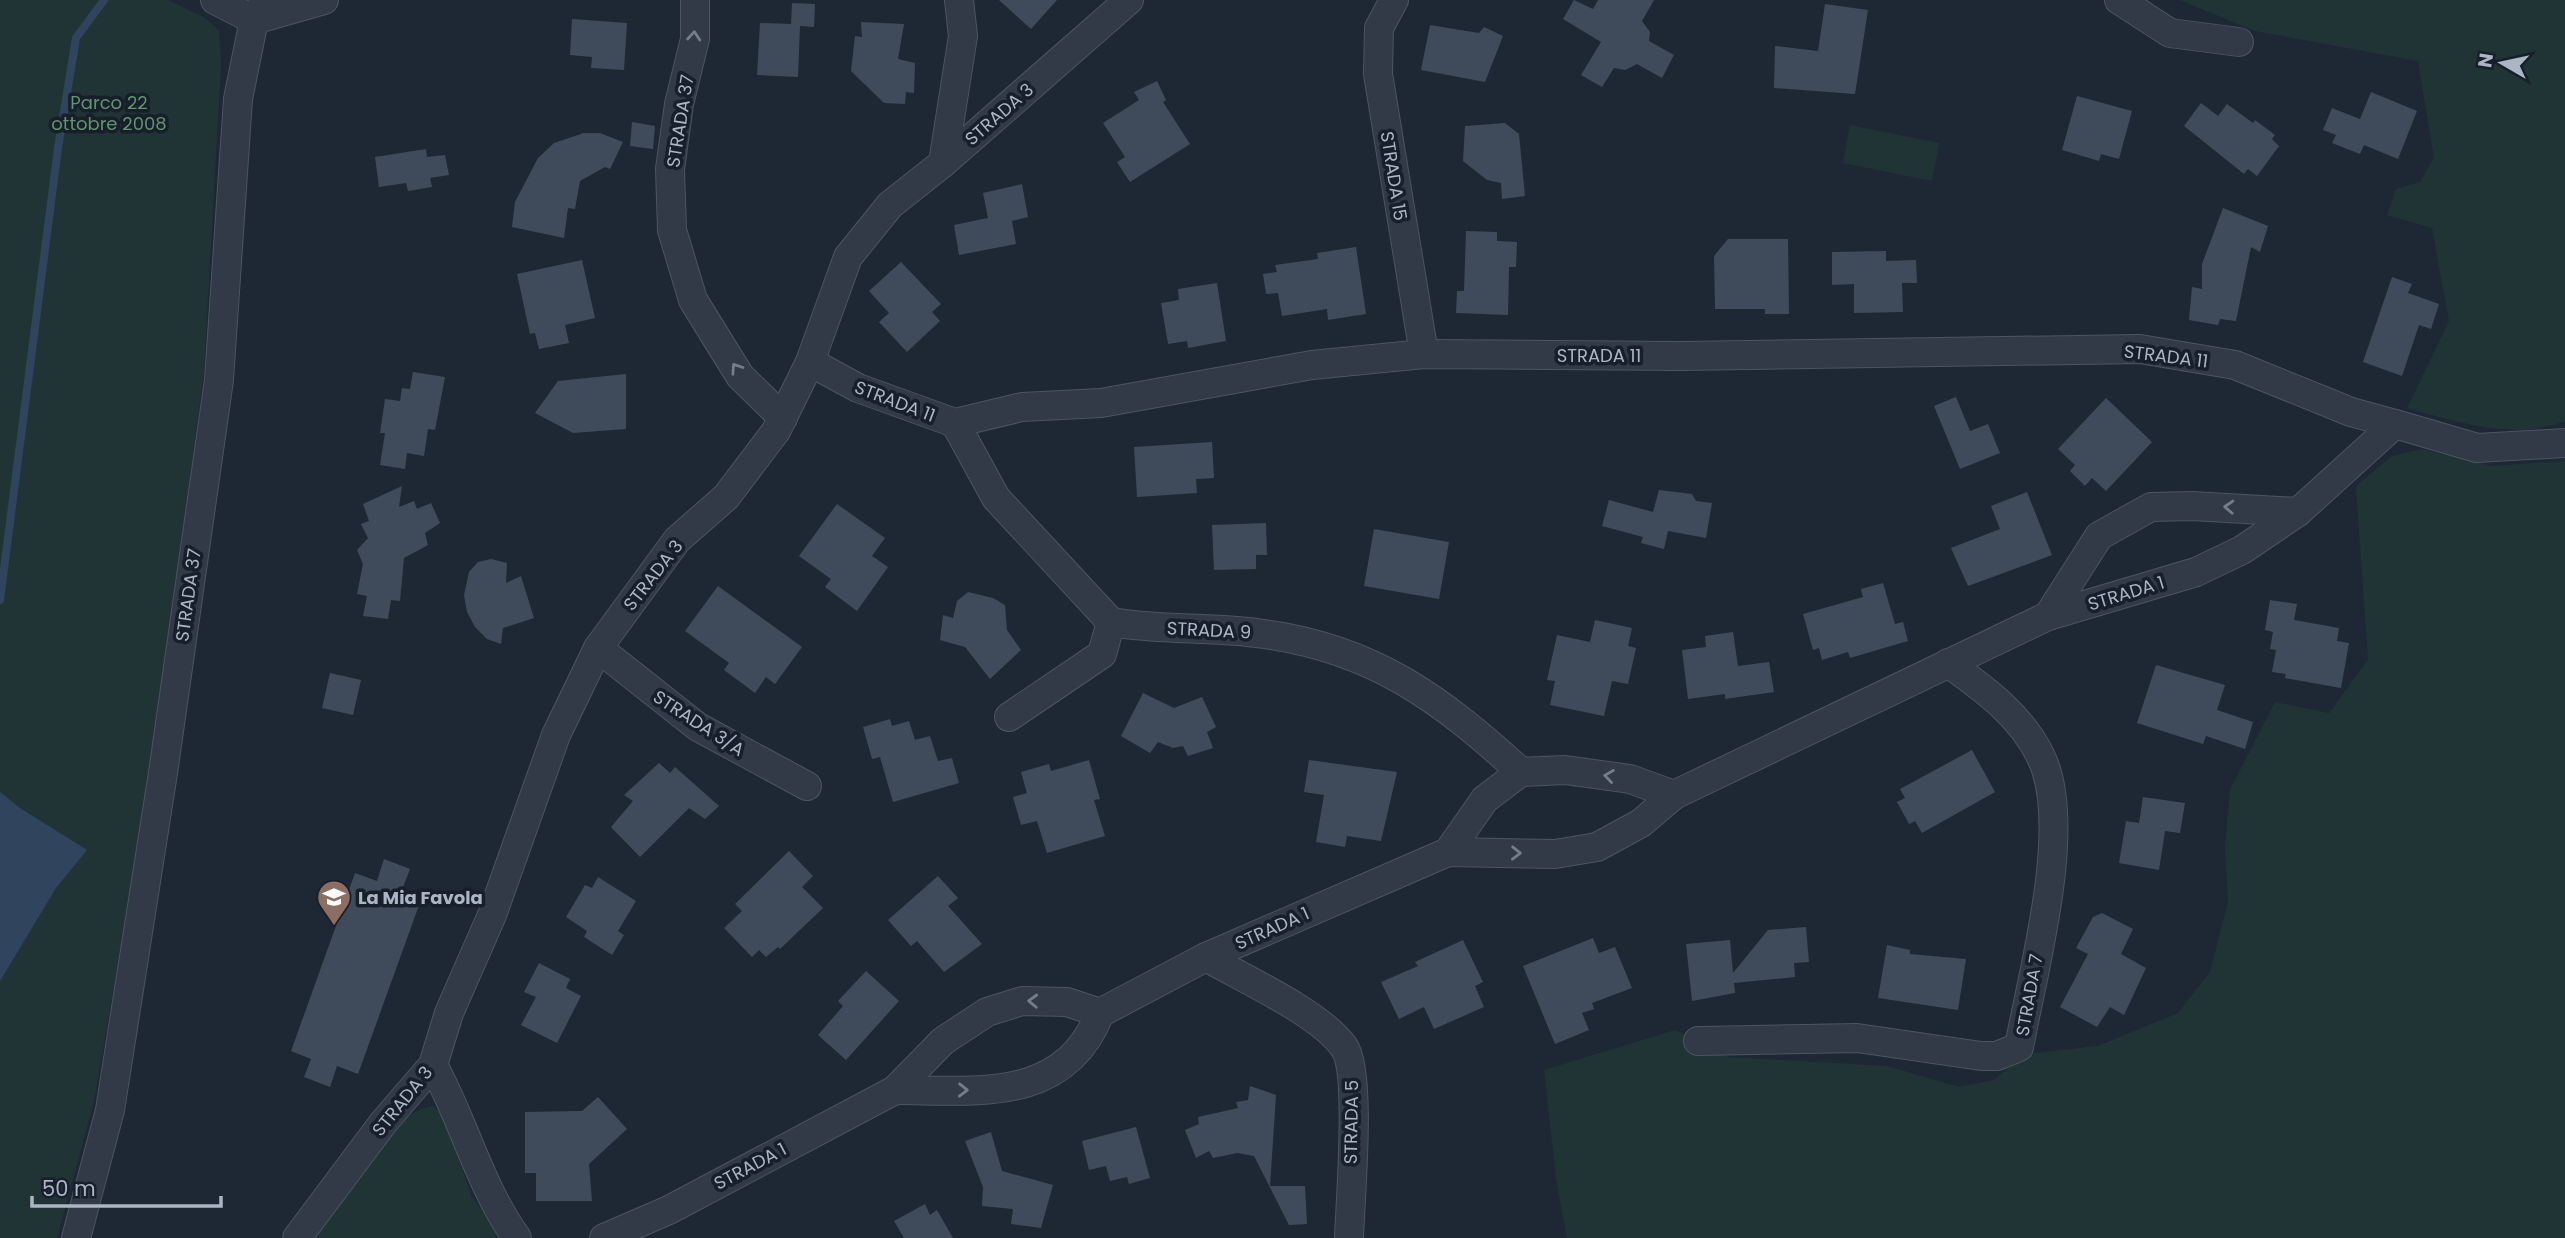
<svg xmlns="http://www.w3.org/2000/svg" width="2565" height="1238" font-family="Poppins,sans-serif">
  <rect width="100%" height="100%" fill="#1e2835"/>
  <!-- green -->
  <g fill="#203436">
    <path d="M0,0h168l37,18 14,13 2,33 -17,306 -53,403 -57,328 -37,137h-57z"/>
    <path d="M2180,0h385v421c-52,20 -107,1 -158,-13l42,-87 -17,-93 -45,-13 9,-26 24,-7 14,-24 -16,-97 -163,-30z"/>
    <path d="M1850,125l89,18 -7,38 -89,-18z"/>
    <path d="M2422,449l70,17 73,-5v777h-998l-11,-60 -12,-108 131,-40 54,27 158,9 72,21 35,-7 31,-26 73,-8 80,-33 32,-41 18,-70 -3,-56 5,-56 45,-88 54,11 39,-53 -12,-174 36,-30z"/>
    <path d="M432,1106l11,8 28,81 30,43h-184c23,-37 70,-125 115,-132z"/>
  </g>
  <!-- water -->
  <path fill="#30445e" d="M0,792l20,16 67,42 -31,38 -56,93z"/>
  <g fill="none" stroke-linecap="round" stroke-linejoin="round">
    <!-- stream -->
    <path stroke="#30445e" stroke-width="8" d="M0,600l58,-452 18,-110 28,-38"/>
  </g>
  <!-- building -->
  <g fill="#3f4b5b">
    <path d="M999,0h58l-26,29z"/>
    <path d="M1574,0l19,9 5,-9h56l-12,21 8,11 -1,9 25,14 -12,23 -25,-14 -12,6 -11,-2 -12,19 -21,-12 20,-33 -38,-23z"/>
    <path d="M792,3l23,1 -1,23 -14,-1 -2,51 -41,-2 3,-52 31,1z"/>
    <path d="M1825,4l43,6 -13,84 -81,-6 1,-42 43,5z"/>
    <path d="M572,19l55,4 -3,47 -33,-2 1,-11 -22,-2z"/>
    <path d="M861,22l43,2 -6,35 17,4 -1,30 -8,-1 -1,12 -21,-1 -33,-32 4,-35 7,1z"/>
    <path d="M1430,25l49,8 5,-6 19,9 -18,46 -64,-12z"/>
    <path d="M1157,81l9,19 -3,2 27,42 -60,38 -13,-20 8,-5 -22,-34 36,-23 -5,-8z"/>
    <path d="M2371,92l46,19 -19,48 -34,-14 -4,9 -28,-11 4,-8 -13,-5 9,-22 28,11z"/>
    <path d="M2077,96l55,15 -13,48 -18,-5 -2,7 -37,-11z"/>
    <path d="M2201,103l17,13 9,-12 26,19 2,-3 20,15 -3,4 7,7 -22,30 -9,-7 -4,5 -60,-48z"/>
    <path d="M632,122l23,4 -2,23 -23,-3z"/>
    <path d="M1505,123l14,11 6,62 -23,3 -1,-16 -14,-3 -24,-19 2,-35z"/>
    <path d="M584,133h16l23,9 -13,27 -5,-2 -25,14 -5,28 -7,-1 -4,30 -52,-11 3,-25 23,-44 16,-15z"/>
    <path d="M426,149l1,8 18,-2 4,20 -19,3 2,9 -24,4 -2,-8 -27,4 -4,-30z"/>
    <path d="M1022,184l6,33 -16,4 4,23 -57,11 -5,-30 34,-7 -5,-25z"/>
    <path d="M2223,208l45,18 -8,26 -9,-5 -15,74 -16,-2 -2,6 -29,-5 3,-33 10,2v-25z"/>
    <path d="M1466,231l31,1v9l20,1 -1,25h-7l-1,48 -52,-2 1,-22h7z"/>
    <path d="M1728,239h60l1,75h-24v-5h-50l-1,-53z"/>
    <path d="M1356,247l10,67 -38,6 -1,-11 -45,7 -4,-23 -12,1 -3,-20 14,-2 -2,-7 43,-6 -1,-6z"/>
    <path d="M1886,251v10l30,-1 1,23h-15l1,29 -49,1v-29l-22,1v-33z"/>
    <path d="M582,260l13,58 -30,7 4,18 -30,6 -4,-16 -5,1 -13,-60z"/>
    <path d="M901,262l40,42 -9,8 8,9 -33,31 -28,-30 10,-9 -20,-22z"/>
    <path d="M2392,277l20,7 -4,9 31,11 -8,25 -12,-4 -17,51 -39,-14z"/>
    <path d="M1217,283l9,58 -38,7 -1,-7 -19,3 -7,-41 18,-3 -1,-11z"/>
    <path d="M413,372l32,5 -10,53 -7,-1 -4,27 -17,-3 -2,16 -25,-4 5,-32h-5l5,-34 15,2 2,-13 8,1z"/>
    <path d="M626,374v55l-53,4 -38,-20 23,-32z"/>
    <path d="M1956,397l14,34 18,-7 12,29 -40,16 -26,-63z"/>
    <path d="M2106,398l46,44 -46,49 -14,-13 -7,8 -15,-15 5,-6 -17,-16z"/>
    <path d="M1212,442l2,36 -18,1 1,14 -60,4 -3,-50z"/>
    <path d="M402,486l-3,21 15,-6 3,8 14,-6 9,20 -15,10 3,12 -24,13 -4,43 -9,-1 -3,19 -25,-3 4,-20 -10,-2 6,-30 -6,-14 11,-12 -7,-14 8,-3 -6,-17z"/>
    <path d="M1659,490l33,4 4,7 16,2 -6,35 -38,-7 -4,18 -23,-6 2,-6 -41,-11 7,-26 44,12z"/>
    <path d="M2027,492l25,63 -84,31 -17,-38 49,-19 -9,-23z"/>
    <path d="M837,504l48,34 -13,18 16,11 -31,44 -32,-24 6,-8 -32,-23z"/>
    <path d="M1266,523l1,32h-11v14l-42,1 -2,-45z"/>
    <path d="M1374,529l75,13 -10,57 -75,-13z"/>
    <path d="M491,559l16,4 -1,20 15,-7 13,42 -31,10 -2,16 -14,-5 -12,-12 -8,-15 -3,-17 5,-23 9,-10z"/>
    <path d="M1883,583l12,41 8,-2 5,19 -58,17 -2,-6 -26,8 -3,-12 -6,2 -10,-36 60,-17 -2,-8z"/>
    <path d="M718,586l84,61 -27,37 -9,-7 -11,16 -31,-23 5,-7 -44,-32z"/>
    <path d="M968,592l25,6 12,7 2,25 14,20 -31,29 -25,-32 -25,-7 3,-25 10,3 4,-17z"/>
    <path d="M2270,600l27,4 -3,16 45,8 -2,13 12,2 -8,45 -56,-10 1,-4 -14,-2 4,-22 -6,-1 3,-17 -8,-2z"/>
    <path d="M1595,620l37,8 -4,18 8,2 -8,36 -16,-3 -8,35 -54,-11 5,-24 -8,-1 10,-45 33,7z"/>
    <path d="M1733,632l5,34 31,-4 5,30 -49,7v-5l-37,5 -6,-49 24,-3 -1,-11z"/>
    <path d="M2156,665l69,20 -8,25 36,12 -8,27 -39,-13 -3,8 -66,-21z"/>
    <path d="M330,673l31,7 -8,35 -31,-7z"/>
    <path d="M1143,693l31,15 28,-11 14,30 -9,5 6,16 -25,8 -5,-10 -10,2 -15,-6 -8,11 -29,-17z"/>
    <path d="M890,719l2,7 17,-5 6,19 15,-4 8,25 14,-3 7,25 -66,19 -13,-45 -8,2 -9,-32z"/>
    <path d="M1972,750l23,42 -73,41 -7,-12 -6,3 -12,-22 8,-4 -5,-9z"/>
    <path d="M1089,760l11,39 -6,1 11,36 -58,17 -10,-32 -16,4 -8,-28 14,-4 -6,-21 28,-8 2,7z"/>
    <path d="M1309,760l88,12 -16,69 -34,-5 -2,11 -29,-5 8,-47 -20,-3z"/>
    <path d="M659,763l11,10 5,-6 44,39 -14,13 -16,-11 -49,49 -29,-30 22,-26 -9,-6z"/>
    <path d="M2143,797l42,6 -5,30 -15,-2 -6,39 -40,-7 7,-42 13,2z"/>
    <path d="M789,851l24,25 -11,11 21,21 -43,41 -2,-2 -12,10 -7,-7 -7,7 -28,-29 18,-17 -7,-7z"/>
    <path d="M384,859l26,10 -8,21 20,7 -64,177 -21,-8 -7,21 -26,-10 7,-18 -20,-8 64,-178 22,8z"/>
    <path d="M938,876l20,22 -10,8 34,38 -38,28 -27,-31 -6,5 -23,-26z"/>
    <path d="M598,877l38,24 -18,30 6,4 -12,20 -28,-18 3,-6 -21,-14 19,-32 7,3z"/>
    <path d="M2102,913l31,16 -12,25 25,14 -22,47 -14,-8 -13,20 -37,-20 28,-53 -12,-6 17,-31z"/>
    <path d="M1806,927l3,35 -15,1 1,14 -61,6 1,10 -43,8 -6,-57 44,-4 3,33 35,-43z"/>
    <path d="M1593,938l6,15 16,-6 17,41 -40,15 2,6 -12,4 7,17 -34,14 -32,-78z"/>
    <path d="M1463,940l20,42 -8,4 9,21 -50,22 -10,-22 -25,12 -18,-37 37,-16 -3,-4z"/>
    <path d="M1887,945l23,5v4l56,5 -8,51 -80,-12z"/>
    <path d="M539,963l31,16 -4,9 15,8 -24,47 -36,-18 15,-28 -12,-5z"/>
    <path d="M866,971l33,30 -53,59 -28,-25 25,-29 -5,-5z"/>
    <path d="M1250,1086l26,9 -6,91h35l2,38 -18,1 -35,-69 -17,-3 -24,5 -4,-7 -13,7 -11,-28 14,-6 -1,-7 40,-9 -2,-6 12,-2z"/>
    <path d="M598,1097l29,32 -38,35 3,37h-56v-28h-11v-61l57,-1z"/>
    <path d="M1136,1127l14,51 -21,6 -2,-7 -17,4 -4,-15 -17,4 -7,-29z"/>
    <path d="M991,1132l11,39 51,14 -12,43 -30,-4 2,-15 -31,-3 1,-19 -18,-46z"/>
    <path d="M925,1204l5,11 7,-5 16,28h-49l-10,-17z"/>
  </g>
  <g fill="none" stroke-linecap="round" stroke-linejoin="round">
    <!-- minor casing -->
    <g stroke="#4c5561" stroke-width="30">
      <g id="minor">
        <path d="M215,0l39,20"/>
        <path d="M695,0v39l-16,65 -9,65 2,61 21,70 47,76 43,42"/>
        <path d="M1394,0l-15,28 -1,46 46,280"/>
        <path d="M2119,0l51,33 69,9"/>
        <path d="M254,20l70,-20"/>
        <path d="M943,163l20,-127 -4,-36"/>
        <path d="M810,362l48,26 97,35 67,-16 79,-4 211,-38 112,-11 257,2 459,-7 95,16 116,47 44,12"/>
        <path d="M955,423l41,75 115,124c50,9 102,4 153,12 110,15 177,65 257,138"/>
        <path d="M2048,616l51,-80 52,-29 41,-1 106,6"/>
        <path d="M598,648l100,79 109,59"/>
        <path d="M1009,717l93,-63 9,-32"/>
        <path d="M1448,852l37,-53 36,-27 44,-2 65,9 44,16"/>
        <path d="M1206,957c38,22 114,56 138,90 18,25 6,155 5,191"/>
        <path d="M1698,1041l159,-3 124,18h16l22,-9c14,-76 55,-222 22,-290 -20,-42 -57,-68 -93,-94"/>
        <path d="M433,1065c31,56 46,120 84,173"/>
        <path d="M895,1090c82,0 169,14 205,-77l106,-56 242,-105 107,2 42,-7 44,-24 33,-28 374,-179 148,-44 46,-22 56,-38 97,-88 82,24 88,-5"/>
        <path d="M76,1238l34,-128 53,-337 56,-393 19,-281 16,-79 11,-20"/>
        <path d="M297,1238l86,-115 50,-58 16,-52 43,-98 64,-180 42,-87 79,-108 49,-43 50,-66 34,-69 38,-105 42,-52 53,-42 186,-163"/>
        <path d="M604,1238l65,-28 226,-120 48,-49 44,-29 35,-11 45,1 33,11"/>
      </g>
    </g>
    <!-- minor -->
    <use href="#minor" stroke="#313a46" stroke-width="28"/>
  </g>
  <!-- one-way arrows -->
  <defs><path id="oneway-chevron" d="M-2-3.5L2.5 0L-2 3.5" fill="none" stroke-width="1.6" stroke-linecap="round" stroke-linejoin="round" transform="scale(1.75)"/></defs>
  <g stroke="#747e8b">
    <use href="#oneway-chevron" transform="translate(694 36) rotate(-85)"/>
    <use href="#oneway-chevron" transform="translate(736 368) rotate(-124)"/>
    <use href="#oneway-chevron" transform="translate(2229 507) rotate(-177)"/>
    <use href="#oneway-chevron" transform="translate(1609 776) rotate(-172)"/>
    <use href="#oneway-chevron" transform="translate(1516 853) rotate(1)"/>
    <use href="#oneway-chevron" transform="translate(1033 1001) rotate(-178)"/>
    <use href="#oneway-chevron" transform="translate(963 1090) rotate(1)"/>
  </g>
  <!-- icons -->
  <defs>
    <g id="school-pin" transform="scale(1.75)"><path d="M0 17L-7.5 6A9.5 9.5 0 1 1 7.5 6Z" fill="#8d6e63" stroke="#171f2a"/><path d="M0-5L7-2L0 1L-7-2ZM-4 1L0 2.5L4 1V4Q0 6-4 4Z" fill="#fff"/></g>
  </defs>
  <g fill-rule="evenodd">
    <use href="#school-pin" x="334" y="897"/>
  </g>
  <g text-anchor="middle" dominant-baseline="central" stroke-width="7" stroke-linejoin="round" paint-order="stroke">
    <!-- park labels -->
    <g font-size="18" fill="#62946d" stroke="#171f2a">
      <text x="109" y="102">Parco 22<tspan x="109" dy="21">ottobre 2008</tspan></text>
    </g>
    <!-- street labels -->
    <g font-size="18" fill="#abb5c4" stroke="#171f2a">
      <text transform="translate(999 114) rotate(-41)">STRADA 3</text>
      <text transform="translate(680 121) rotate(-81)">STRADA 37</text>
      <text transform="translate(1394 176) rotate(81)">STRADA 15</text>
      <text x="1599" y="355">STRADA 11</text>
      <text transform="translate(2166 356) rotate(7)">STRADA 11</text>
      <text transform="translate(895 401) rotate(21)">STRADA 11</text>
      <text transform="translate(653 575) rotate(-52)">STRADA 3</text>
      <text transform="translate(2126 593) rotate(-17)">STRADA 1</text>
      <text transform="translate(188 595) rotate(-82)">STRADA 37</text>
      <text transform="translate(1209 630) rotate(3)">STRADA 9</text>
      <text transform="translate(699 723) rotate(33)">STRADA 3/A</text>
      <text transform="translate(1272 928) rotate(-24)">STRADA 1</text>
      <text transform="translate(2029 995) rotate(-80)">STRADA 7</text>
      <text transform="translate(402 1101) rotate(-51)">STRADA 3</text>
      <text transform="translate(1351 1122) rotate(-89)">STRADA 5</text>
      <text transform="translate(750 1166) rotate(-28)">STRADA 1</text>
    </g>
    <!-- poi labels -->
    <g font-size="18" font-weight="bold" fill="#abb5c4" stroke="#171f2a" text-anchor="start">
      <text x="358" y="897">La Mia Favola</text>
    </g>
  </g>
  <!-- north arrow -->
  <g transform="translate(2502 63) rotate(279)" stroke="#171f2a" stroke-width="5" paint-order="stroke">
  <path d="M0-5L12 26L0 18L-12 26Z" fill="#abb5c4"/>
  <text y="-10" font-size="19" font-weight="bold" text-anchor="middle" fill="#abb5c4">N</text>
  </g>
  <!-- scale -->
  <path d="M32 1196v10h189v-10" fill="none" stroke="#abb5c4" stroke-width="3.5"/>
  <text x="42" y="1196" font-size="21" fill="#abb5c4" stroke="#171f2a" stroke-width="5" paint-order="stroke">50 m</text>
</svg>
